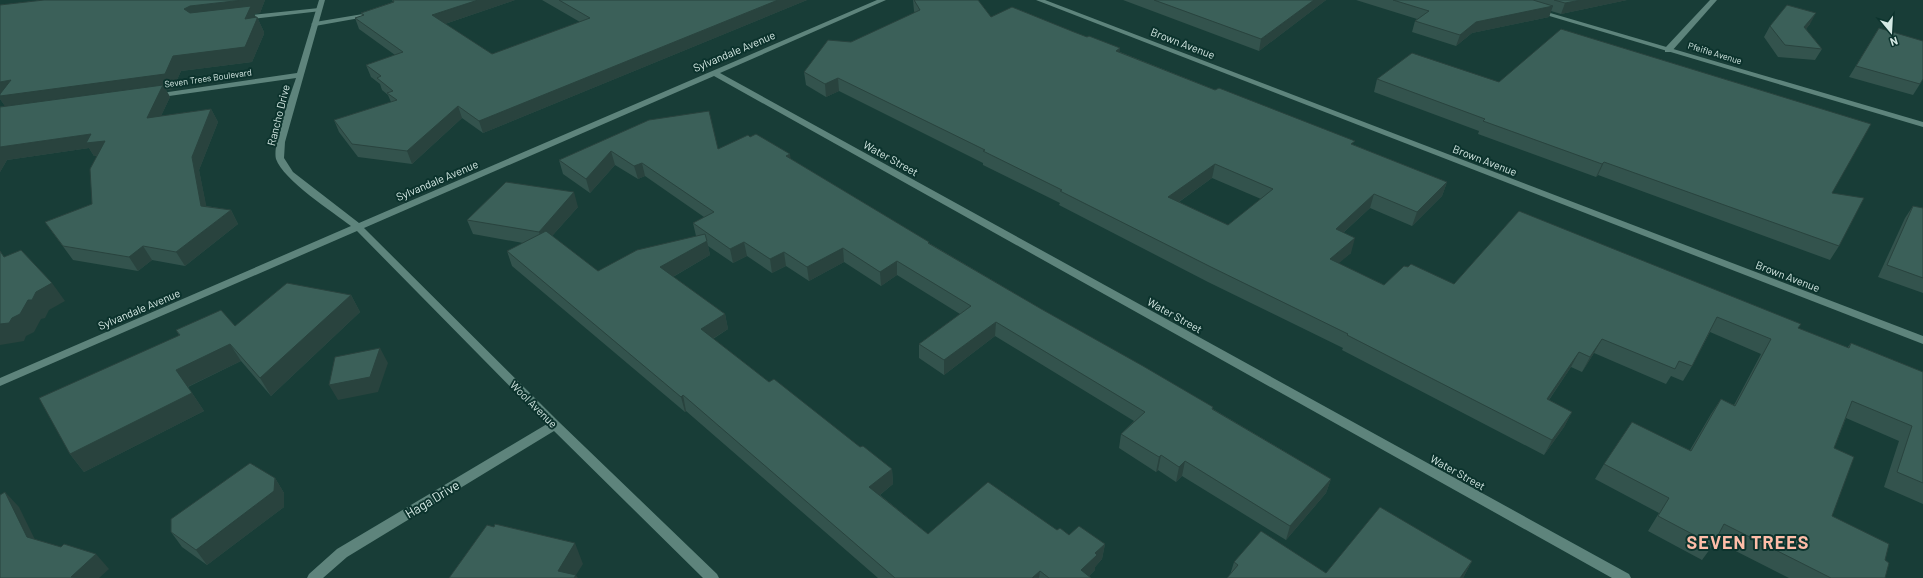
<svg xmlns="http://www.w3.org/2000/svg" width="1923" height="578" font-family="Barlow,sans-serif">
  <rect width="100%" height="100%" fill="#183d37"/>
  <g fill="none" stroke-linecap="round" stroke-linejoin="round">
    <!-- lane -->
    <g fill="#5e847c" fill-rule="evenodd">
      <path d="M319,8l2,1v2l-78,9 -3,-2 3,-2z"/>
      <path d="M369,13l3,2 -1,1 -56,10 -4,-2 4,-2z"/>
    </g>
    <!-- street -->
    <g fill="#5e847c" fill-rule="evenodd">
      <path d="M319,0h6l-40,142 -1,16 9,14 66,51 518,-223h9l-166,73 909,501 2,4h-19l-898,-502 -350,152 195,194 158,152 2,4h-16l-149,-147 -207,126 -24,21h-16l2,-4 28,-25 210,-125 -190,-193 -357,155v-8l351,-152c-18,-14 -68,-46 -75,-67 -4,-13 15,-66 20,-81l-141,20 -4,-2 4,-2 142,-21z"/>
      <path d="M1036,0h9l878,336v8z"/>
      <path d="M1536,10h4l383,112v5l-387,-115z"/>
    </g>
    <!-- secondary -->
    <path fill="#5e847c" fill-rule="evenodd" d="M1710,0h7l-46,52h-6v-4z"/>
  </g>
  <!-- wall -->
  <g fill="#33534d" fill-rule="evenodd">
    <path d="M44,0h221l-5,13 -6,1 2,3h1l7,15v2l-12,28 -71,9 -8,18 -7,1 4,7 -9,19 50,-7 7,13 -19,48 7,36 25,4 7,14 -53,42 -33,-6 -14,11 -65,-11 -28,-38 47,-18 5,-48h-3l-5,-8 -82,12 -7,12v-65l5,-1 -5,-7v-94z"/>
    <path d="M392,0h123l-70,24 47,30 88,-32 -38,-22h265l-324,133 -21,-15 -50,46 -54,-7 -19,-25 -5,-12 57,-18 -3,-7 -6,-5 -2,-6 -9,-7 -5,-12 29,-10 -36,-26 -4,-11 7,-2 -1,-3 32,-11z"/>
    <path d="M913,0h65l13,17 129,35 327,130 -5,14 -30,30 -42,-18 -27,25 8,20 -13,10 46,22 70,-1 65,-73 279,117 49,20 4,-5 72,29v132l-39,-17 15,-46 -53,-23 -12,30 -2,68 53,44v18h-96l-73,-37 -3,4 -11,15 -54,-29 11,-18 -64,-34 9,-15 86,-14 21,-36 10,-15 13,6 27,-51 -51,-22 -18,34 -9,15 -12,-5 -5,8 -72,-31 -12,19 -11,-5 -22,33 23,12 -8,15 -20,28 -202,-105 1,-2 -135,-66 -149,-77 1,-2 -77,-38v-2l-144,-72 -13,6 -20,-12 -2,-13 47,-30 64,-29 -1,-2zM1212,178l49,21 -33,26 -49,-23z"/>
    <path d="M1123,0h203l-67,51z"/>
    <path d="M1356,0h271l-66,14 -10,-3 -2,6 -77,16 -16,13 -44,-14 3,-11 2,-2z"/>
    <path d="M1810,24l-4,5 16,20 -7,11 -37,-3 -14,-20 6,-11z"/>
    <path d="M1879,28l41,56 -7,11 -64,-18z"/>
    <path d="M1377,79l455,114 7,53 -9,14 -232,-85 -2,2 -118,-43 1,-3 -105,-39z"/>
    <path d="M649,120l69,29 73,10 138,83v1l114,67 170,97v2l118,70 -5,14 -40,47 -104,-64 -6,6 -18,-12 -2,2 -37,-24 2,-14 13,-13 -139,-85 -51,39 -25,-17v-14l41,-30 -63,-39 -16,11 -37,-24 -35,19 -23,-15 -14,7 -25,-17 -14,7 -25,-17 2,9 -37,22 52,37 3,15 -15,10 56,43 91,65 32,22 1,15 -13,11 48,39 129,-4 12,5 36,9 -3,15 -7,8v3l-6,6 2,2h-213l-192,-167 -1,1 -173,-146 -5,-15 16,-8 -50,-9 -6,-14 111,-13 -26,29 46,35 98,-35 -3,-13 11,-6 -59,-41 -7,3 -23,-14 -25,28 -27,-19 -4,-14z"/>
    <path d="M1913,206l10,2v85l-45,-16 27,-59z"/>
    <path d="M351,295l9,17 -89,84 -30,-35 -53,26 16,24 -120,61 -14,-18 109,-119 -3,-5 59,-4z"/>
    <path d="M275,478l9,15v14l-77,58 -25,-18 -11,-15z"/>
    <path d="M1472,561l-9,17h-236l3,-3 4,-13 92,11z"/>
  </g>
  <!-- shaded-wall -->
  <g fill="#29433e">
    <path d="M243,0h22l-5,13 -6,1 3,5v-2l7,15v2l-12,28 -71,9 -8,18 -7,1 4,7 -16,34 -145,-19 -9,-13v-17l173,-26 24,-35 -13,-12 6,-3z"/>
    <path d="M478,0h37l-79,27 -4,-12z"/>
    <path d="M778,0h29l-324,133 -4,-12z"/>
    <path d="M1314,0h12l-67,51 2,-12z"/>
    <path d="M1581,0h46l-66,14 4,-11z"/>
    <path d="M1553,6l-4,11 -77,16 -16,13 4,-11 16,-13z"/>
    <path d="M1816,13l-6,11 -12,14 6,-11z"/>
    <path d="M1120,48l-1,13 -3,-10z"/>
    <path d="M838,78l1,13 -13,6 -1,-13z"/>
    <path d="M458,106l4,12 -50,46 -5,-13z"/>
    <path d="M211,109l7,13 -19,48 10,49 -8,-13 -9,-49z"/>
    <path d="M91,134l14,7 8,13 -19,2 -5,-8 -82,12 -7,12v-25z"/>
    <path d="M611,151l4,14 -25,28 -4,-14z"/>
    <path d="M790,154l2,13 -6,-11z"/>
    <path d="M1604,162l-6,13 -2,2 6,-13z"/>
    <path d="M642,163l3,13 -7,3 -4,-13z"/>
    <path d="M1215,164l-3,14 -46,33 2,-14z"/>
    <path d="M1447,182l-5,14 -30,30 5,-14z"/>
    <path d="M574,192l4,15 -35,39 -4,-14z"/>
    <path d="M1374,194l-4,14 -38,35 4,-14z"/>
    <path d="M231,210l7,14 -53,42 -9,-14z"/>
    <path d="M1355,238l-4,15 -25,21 4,-15z"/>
    <path d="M707,241l3,14 -46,27 -4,-15z"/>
    <path d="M744,242l3,14 -14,7 -3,-14z"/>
    <path d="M143,246l9,14 -14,11 -9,-14z"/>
    <path d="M843,248l1,14 -35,19 -2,-14z"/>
    <path d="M784,252l2,14 -14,7 -2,-14z"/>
    <path d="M897,261v14l-16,11 -1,-14z"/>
    <path d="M52,283l13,18 -16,9 -4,8 -4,1 -7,13 -8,4 -2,5 -24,4v-21l12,-6 24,-26z"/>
    <path d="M351,295l9,17 -89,84 -11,-18z"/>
    <path d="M725,314l3,15 -24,15 -3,-15z"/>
    <path d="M996,322l-1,14 -51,39v-15z"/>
    <path d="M1602,339l-8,14 -12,19 8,-15z"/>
    <path d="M230,344l11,17 -54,26 -11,-17z"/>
    <path d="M380,348l8,15 -10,29 -40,8 -9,-15z"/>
    <path d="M1579,352l-8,15 -32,47 8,-15z"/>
    <path d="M192,393l12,18 -120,61 -14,-18z"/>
    <path d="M683,395l3,16 -1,1 -4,-15z"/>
    <path d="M1572,412l-8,15 -20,28 8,-15z"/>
    <path d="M1161,455l-3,15 -2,2 3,-15z"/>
    <path d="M1185,461l-3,15 -6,6 3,-15z"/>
    <path d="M892,469l1,15 -22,18 -2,-15z"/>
    <path d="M275,478l9,15v14l-77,58 -11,-15z"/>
    <path d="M1331,479l-5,14 -40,47 4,-14z"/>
    <path d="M5,492l14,15 22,45 -14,-15z"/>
    <path d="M575,543l8,21 -7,11 2,3h-17l-3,-7z"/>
    <path d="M1105,544l-3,15 -7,8v3l-8,8 -6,-8 14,-17z"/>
    <path d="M96,554l13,15 -10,9h-27l-1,-1z"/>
    <path d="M1472,561l-9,17h-3z"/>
    <path d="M1040,571l-1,7h-7z"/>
  </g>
  <!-- building -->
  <g fill="#3b6059" stroke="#29433e" fill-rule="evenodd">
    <path d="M44,0h199l-53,6 -6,3 6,4 61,-7 -6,13 12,-2v2l-12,28 -72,9 -8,18 -165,22v-2l11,-14 -11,2v-77z"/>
    <path d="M393,0h85l-46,15 60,39 98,-36 -31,-18h219l-299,121 -21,-15 -51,45 -55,-7 -18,-24 63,-20 -10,-7 6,-2 -16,-13 4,-2 -15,-11 37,-13 -48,-34 9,-3 -3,-2 33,-11z"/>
    <path d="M914,0h64l13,17 21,-10 62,25 13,5 2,-1 31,12 -4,3 99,39 4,-2 136,53 -4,3 96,38 -30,30 -43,-18 -38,35 19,9 -25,21 54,26 20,-19 4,1 3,-3 43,20 65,-73 282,113 -3,4 51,20 2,-5 72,29v111l-26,-11 15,-46 -60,-25 -18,47 20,9 -22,59 57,28 -4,16 4,3 -4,15h-54l-107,-54 -11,21 -55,-29 11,-18 -65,-34 28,-42 59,29 30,-52 14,7 36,-67 -54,-22 -25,49 -13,-5 -4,8 -73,-30 -12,18 -11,-5 -32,47 25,13 -20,28 -205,-105 1,-1 -137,-67 -151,-76 2,-1 -79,-39 2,-1 -147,-72 -13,6 -21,-12 24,-32 23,2 69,-32zM1215,164l58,25 -45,36 -60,-28z"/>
    <path d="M1154,0h160l-53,39z"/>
    <path d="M1393,0h140l20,6 -77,16 -16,13 -45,-14 14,-10z"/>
    <path d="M1554,0h27l-16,3z"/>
    <path d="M1787,5l29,8 -12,14 18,22 -37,-4 -15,-19z"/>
    <path d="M1879,28l44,13v38l-3,5 -64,-18z"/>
    <path d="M1561,29l310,95 -39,69 32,5 -25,48 -235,-84 -2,2 -119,-43 2,-2 -108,-40 35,-26 87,29z"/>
    <path d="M163,85l-16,33 64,-9 -19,48 9,49 30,4 -55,42 -33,-6 -14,11 -66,-11 -18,-24 47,-18 -2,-35 15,-28 -19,2 5,-9 -91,13v-40z"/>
    <path d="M709,111l9,38 30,-14 2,2 6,-3 34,20 -4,2 143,86 -1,1 115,67 100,56 70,41 -1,2 119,70 -41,47 -105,-65 -6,6 -18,-12 -2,2 -38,-23 24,-22 -149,-90 -52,38 -25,-16 52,-38 -74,-45 -17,11 -37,-24 -36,19 -23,-15 -14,7 -26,-17 -14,7 -37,-26 21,-11 -72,-49 -8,3 -23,-15 -25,28 -27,-19 90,-40z"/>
    <path d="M506,182l68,10 -35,40 -72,-12z"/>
    <path d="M1913,206l10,2v70l-36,-13z"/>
    <path d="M546,231l52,40 39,-21 68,-16 2,7 -47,26 65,47 -24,15 68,53 5,-3 86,68 3,-1 29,23 -23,18 59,47 60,-52 69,48 3,-2 9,7 10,-9 26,18 -10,9 2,2 -16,15 10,8h-42l-9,-7 -8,7h-137l-212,-183 -2,2 -174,-146z"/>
    <path d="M21,250l31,33 -16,9 -4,8h-4l-8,14 -8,4 -3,5 -9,1v-73l4,6z"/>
    <path d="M287,283l64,12 -91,83 -30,-34 -54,26 16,23 -122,61 -31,-56 141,-63 -4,-5 45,-20 14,16z"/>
    <path d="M380,348l-10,29 -41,8 6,-28z"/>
    <path d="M250,463l25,15 -1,13 -78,59 -25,-18v-13z"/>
    <path d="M5,492l22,45 34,10 3,-3 32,10 -25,23 13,1h-84v-83z"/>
    <path d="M1380,507l92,54 -12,17h-233l11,-13 -4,-3 27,-31 65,42z"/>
    <path d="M495,524l80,19 -17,28 18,4 -2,3h-125l38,-53 7,2z"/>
  </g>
  <g text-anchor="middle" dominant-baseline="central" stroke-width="4" stroke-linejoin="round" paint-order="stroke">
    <!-- far-street labels -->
    <g font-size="9" fill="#d5e9e4" stroke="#0c332d">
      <text transform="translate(1715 53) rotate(17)">Pfeifle Avenue</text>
      <text transform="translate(208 78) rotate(-8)">Seven Trees Boulevard</text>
    </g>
    <!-- street labels -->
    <g font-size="11" fill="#d5e9e4" stroke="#0c332d">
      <text transform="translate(1183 43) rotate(21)">Brown Avenue</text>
      <text transform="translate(734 51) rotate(-23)">Sylvandale Avenue</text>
      <text transform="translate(278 115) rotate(-76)">Rancho Drive</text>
      <text transform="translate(891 158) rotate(29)">Water Street</text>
      <text transform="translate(1485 160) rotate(21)">Brown Avenue</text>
      <text transform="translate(437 180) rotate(-23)">Sylvandale Avenue</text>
      <text transform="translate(1788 276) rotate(21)">Brown Avenue</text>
      <text transform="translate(139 309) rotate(-23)">Sylvandale Avenue</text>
      <text transform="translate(1175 315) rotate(29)">Water Street</text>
      <text transform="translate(534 404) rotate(45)">Wool Avenue</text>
      <text transform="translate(1458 472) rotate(29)">Water Street</text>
    </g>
    <!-- near-street labels -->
    <g font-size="13" fill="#d5e9e4" stroke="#0c332d">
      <text transform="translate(432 499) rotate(-31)">Haga Drive</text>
    </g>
    <!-- near-district labels -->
    <g font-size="18" font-weight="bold" letter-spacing="1" fill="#febda8" stroke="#0c332d">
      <text x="1748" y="542">SEVEN TREES</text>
    </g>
  </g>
  <!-- north arrow -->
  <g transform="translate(1891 32) rotate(162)" stroke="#0c332d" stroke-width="3" paint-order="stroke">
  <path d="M0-3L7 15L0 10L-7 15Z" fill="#d5e9e4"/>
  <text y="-6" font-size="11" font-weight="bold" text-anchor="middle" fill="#d5e9e4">N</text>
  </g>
</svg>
